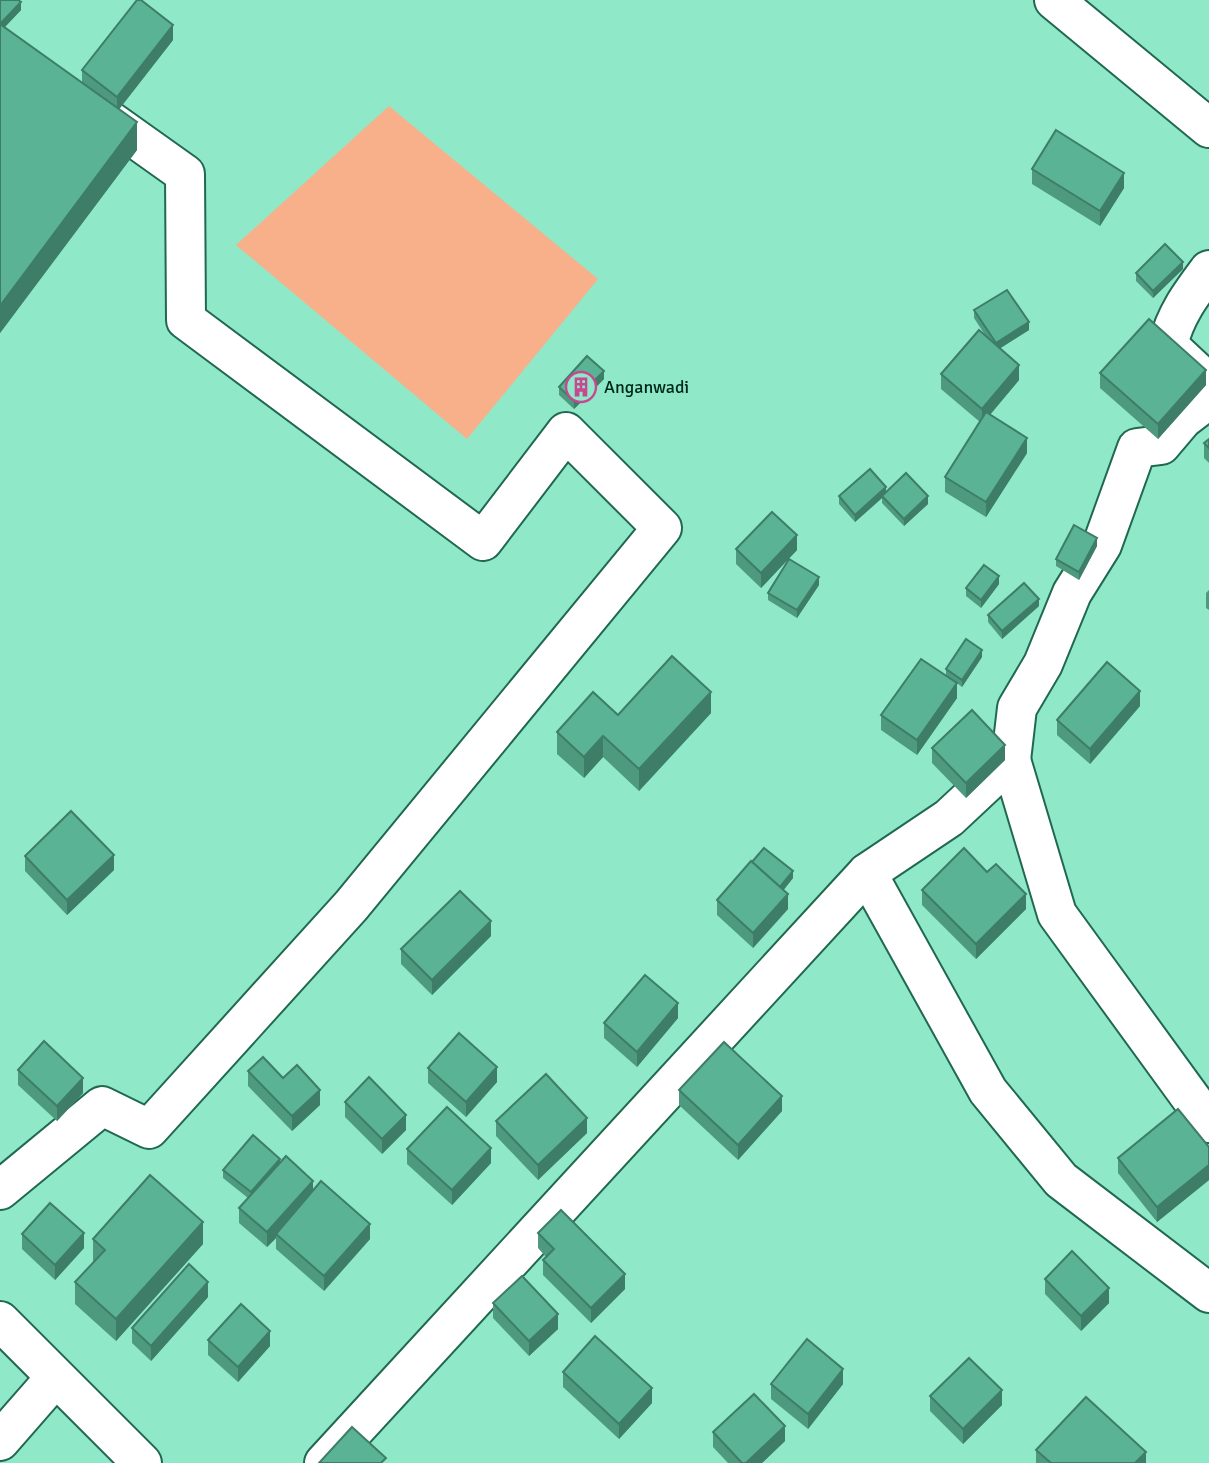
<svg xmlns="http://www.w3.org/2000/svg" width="1209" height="1463" font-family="Signika,sans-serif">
  <rect width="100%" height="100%" fill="#8fe8c8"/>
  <!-- green -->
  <path fill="#f8b08a" d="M389,106l209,173 -131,160 -231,-194z"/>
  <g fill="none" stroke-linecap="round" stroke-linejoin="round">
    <!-- minor casing -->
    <g stroke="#216852" stroke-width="42">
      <g id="minor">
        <path d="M1054,0l155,128"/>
        <path d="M1200,375l-32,-30c7,-30 23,-51 41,-75"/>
        <path d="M1011,760l46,154 152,209"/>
        <path d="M867,873l121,218 73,89 148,113"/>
        <path d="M0,1190l102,-84 47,23 202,-223 311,-378 -96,-96 -83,109 -297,-221 -1,-146 -90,-64"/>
        <path d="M0,1321l142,142"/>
        <path d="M0,1441l55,-63"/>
        <path d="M324,1463l543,-590 82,-55 62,-58 6,-52 26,-44 29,-71 30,-48 35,-97 24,-3 22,-26 26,-20"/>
      </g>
    </g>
    <!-- minor -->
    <use href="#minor" stroke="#fff" stroke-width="38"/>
  </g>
  <!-- wall -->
  <g fill="#4d9a7f">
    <path d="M0,0l21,10 -16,17 77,56v-13l91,-30 -54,69 18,41 -137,183z"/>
    <path d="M1032,169l92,19 -24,38 -68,-42z"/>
    <path d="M1183,269l-30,29 -17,-17v-8z"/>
    <path d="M974,310l55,20 -29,18 19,32 -29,35 37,38 -41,64 -41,-25v-15l35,-55 -39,-33v-15l46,-36 -13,-20z"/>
    <path d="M1100,373l106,12 -48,54 -58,-51z"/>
    <path d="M604,379l-30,30 -15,-14v-8z"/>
    <path d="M1209,439v24l-5,-5v-15z"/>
    <path d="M886,492l42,12 -24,22 -22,-23v-5l-27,24 -16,-18v-8z"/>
    <path d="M1097,546l-18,34 -23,-14v-7z"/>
    <path d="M736,549l61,1 -36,38 -25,-24z"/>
    <path d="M999,584l-18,24 -15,-12v-8z"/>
    <path d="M819,585l-22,33 -29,-18v-7z"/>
    <path d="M1209,590v20l-3,-2v-15z"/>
    <path d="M1039,606l-37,33 -14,-17v-7z"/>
    <path d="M982,657l-20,30 -5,-4v15l-40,57 -36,-25v-15l65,-39v-7z"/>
    <path d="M1140,706l-50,58 -33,-29v-15z"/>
    <path d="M711,713l-72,78 -36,-34 -19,21 -27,-24v-22l61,-17z"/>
    <path d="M932,748l73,12 -39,38 -34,-35z"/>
    <path d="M25,856l89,14 -47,45 -42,-44z"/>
    <path d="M987,872l39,37 -50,50 -54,-54v-15z"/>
    <path d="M793,878l-10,12 5,19 -35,39 -36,-33v-15z"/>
    <path d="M491,936l-59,59 -31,-31v-15z"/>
    <path d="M678,1018l-41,49 -33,-29v-15z"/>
    <path d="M428,1068l69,14 -31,35 -38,-34z"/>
    <path d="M18,1070l65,23 -26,28 -39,-36z"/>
    <path d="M248,1071l35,7 37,27 -28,26 -44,-45z"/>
    <path d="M679,1090l103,21 -44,49 -59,-55z"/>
    <path d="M345,1102l61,28 -24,24 -37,-37z"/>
    <path d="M496,1121l91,12 -49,47 -42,-44z"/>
    <path d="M1209,1147v33l-52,42 -39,-49v-15z"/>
    <path d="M407,1149l84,14 -39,42 -45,-41z"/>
    <path d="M280,1163l90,76 -46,52 -48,-42v-11l-9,9 -28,-24v-15l9,-10 -25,-20v-8z"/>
    <path d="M538,1233l87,56 -34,34 -48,-48v-15l3,-3 -8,-9z"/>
    <path d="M22,1234l62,14 -29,32 -33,-31z"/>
    <path d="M93,1239l110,5 -87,97 -41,-37v-22l19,-20 -1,-1z"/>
    <path d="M1045,1279l64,24 -28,28 -36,-37z"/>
    <path d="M208,1297l-57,64 -19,-18v-15z"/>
    <path d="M493,1303l65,26 -29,27 -36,-38z"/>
    <path d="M208,1340l62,6 -32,36 -30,-27z"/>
    <path d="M563,1372l89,31 -33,36 -56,-52z"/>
    <path d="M771,1384h72l-35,45 -37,-30z"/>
    <path d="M930,1396l72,9 -39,39 -33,-33z"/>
    <path d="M713,1432l72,9 -23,22h-34l-15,-16z"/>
    <path d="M1036,1450l110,13h-110z"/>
  </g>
  <!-- shaded-wall -->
  <g fill="#3e7d68">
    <path d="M21,2v8l-20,21v-8z"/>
    <path d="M173,25v15l-56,72v-15z"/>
    <path d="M137,122v28l-137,183v-27z"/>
    <path d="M1124,173v15l-24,38v-15z"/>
    <path d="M1183,262v7l-30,29v-7z"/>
    <path d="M1029,322v8l-33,21v-8z"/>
    <path d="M1019,365v15l-37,44v-15z"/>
    <path d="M1206,370v15l-48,54v-15z"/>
    <path d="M604,371v8l-30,30v-8z"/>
    <path d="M1027,438v15l-41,64v-15z"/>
    <path d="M886,487v7l-4,2v2l-27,24v-7z"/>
    <path d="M928,496v8l-24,22v-7z"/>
    <path d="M797,535v15l-36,38v-15z"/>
    <path d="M1097,538v8l-18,34v-8z"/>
    <path d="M999,576v8l-18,24v-8z"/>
    <path d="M819,577v8l-22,33v-8z"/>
    <path d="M1039,599v7l-37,33v-8z"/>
    <path d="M982,650v7l-20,30v-7z"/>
    <path d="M957,683v15l-40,57v-15z"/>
    <path d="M1140,691v15l-50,58v-15z"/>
    <path d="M711,692v21l-72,78v-22z"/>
    <path d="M603,736v21l-19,21v-21z"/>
    <path d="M1005,745v15l-39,38v-15z"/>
    <path d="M114,855v15l-47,45v-15z"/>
    <path d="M793,871v7l-14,18v-8z"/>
    <path d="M788,894v15l-35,39v-15z"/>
    <path d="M1026,894v15l-50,50v-15z"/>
    <path d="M491,921v15l-59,59v-15z"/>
    <path d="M678,1003v15l-41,49v-15z"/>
    <path d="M497,1067v15l-31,35v-15z"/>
    <path d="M83,1078v15l-26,28v-15z"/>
    <path d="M320,1090v15l-28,26v-15z"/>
    <path d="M782,1096v15l-44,49v-15z"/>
    <path d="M406,1115v15l-24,24v-15z"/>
    <path d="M587,1118v15l-49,47v-15z"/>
    <path d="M491,1148v15l-39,42v-15z"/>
    <path d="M280,1159v7l-29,34v-8z"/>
    <path d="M1209,1165v15l-52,42v-15z"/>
    <path d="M313,1181v15l-37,38v4l-9,9v-15z"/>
    <path d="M203,1222v22l-87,97v-22z"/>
    <path d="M370,1224v15l-46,52v-15z"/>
    <path d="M84,1233v15l-29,32v-15z"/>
    <path d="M625,1274v15l-34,34v-15z"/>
    <path d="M208,1282v15l-57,64v-15z"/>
    <path d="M1109,1288v15l-28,28v-15z"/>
    <path d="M558,1314v15l-29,27v-15z"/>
    <path d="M270,1331v15l-32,36v-15z"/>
    <path d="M843,1369v15l-35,45v-15z"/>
    <path d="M652,1388v15l-33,36v-15z"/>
    <path d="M1002,1390v15l-39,39v-15z"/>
    <path d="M785,1426v15l-23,22h-16z"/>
    <path d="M1146,1452v11h-11z"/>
  </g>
  <!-- building -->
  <g fill="#59b394" stroke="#3e7d68" stroke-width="2">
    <path d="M0,0h18l3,2 -20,21 -1,-1z"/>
    <path d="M137,0h4l32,25 -56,72 -35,-27z"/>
    <path d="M0,24l137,98 -137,184z"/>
    <path d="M1056,130l68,43 -24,38 -68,-42z"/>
    <path d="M1165,244l18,18 -30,29 -17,-18z"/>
    <path d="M1007,290l22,32 -33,21 -22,-33z"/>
    <path d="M1149,319l57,51 -48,54 -58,-51z"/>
    <path d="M979,330l40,35 -37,44 -41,-35z"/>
    <path d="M587,356l17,15 -30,30 -15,-14z"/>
    <path d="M986,412l41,26 -41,64 -41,-25z"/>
    <path d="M1209,439v9l-5,-5z"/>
    <path d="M870,469l16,18 -31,28 -16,-19z"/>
    <path d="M906,473l22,23 -24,23 -22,-23z"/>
    <path d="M772,512l25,23 -36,38 -25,-24z"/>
    <path d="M1074,525l23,13 -18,34 -23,-13z"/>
    <path d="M789,559l30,18 -22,33 -29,-17z"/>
    <path d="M984,565l15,11 -18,24 -15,-12z"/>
    <path d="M1024,583l15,16 -37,32 -14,-16z"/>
    <path d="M966,639l16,11 -20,30 -16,-11z"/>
    <path d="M672,656l39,36 -72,77 -36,-33 -19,21 -27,-25 36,-40 25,23z"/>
    <path d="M921,659l36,24 -40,57 -36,-25z"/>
    <path d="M1107,662l33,29 -50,58 -33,-29z"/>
    <path d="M972,710l33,35 -39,38 -34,-35z"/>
    <path d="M71,811l43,44 -47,45 -42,-44z"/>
    <path d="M764,848l29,23 -13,16 -28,-25z"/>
    <path d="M964,848l23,24 9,-8 30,30 -50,50 -54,-54z"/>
    <path d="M751,861l37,33 -35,39 -36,-33z"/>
    <path d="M460,891l31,30 -59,59 -31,-31z"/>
    <path d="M645,975l33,28 -41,49 -33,-29z"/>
    <path d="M459,1033l38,34 -31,35 -38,-34z"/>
    <path d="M44,1041l39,37 -26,28 -39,-36z"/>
    <path d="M724,1042l58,54 -44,49 -59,-55z"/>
    <path d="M263,1057l20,21 14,-13 23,25 -28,26 -44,-45z"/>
    <path d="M546,1074l41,44 -49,47 -42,-44z"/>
    <path d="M369,1077l37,38 -24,24 -37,-37z"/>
    <path d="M447,1107l44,41 -39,42 -45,-41z"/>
    <path d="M1178,1109l31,38v18l-52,42 -39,-49z"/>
    <path d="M253,1135l27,24 -29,33 -28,-22z"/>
    <path d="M286,1156l27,25 -46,51 -28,-24z"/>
    <path d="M150,1175l53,47 -87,97 -41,-37 30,-32 -12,-11z"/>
    <path d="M321,1181l49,43 -46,52 -48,-42z"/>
    <path d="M50,1203l34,30 -29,32 -33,-31z"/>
    <path d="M561,1210l64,64 -34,34 -48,-48 11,-11 -16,-16z"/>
    <path d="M1072,1251l37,37 -28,28 -36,-37z"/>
    <path d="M189,1264l19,18 -57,64 -19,-18z"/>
    <path d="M522,1276l36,38 -29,27 -36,-38z"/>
    <path d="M241,1304l29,27 -32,36 -30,-27z"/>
    <path d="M595,1336l57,52 -33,36 -56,-52z"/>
    <path d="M807,1339l36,30 -35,45 -37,-30z"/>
    <path d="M969,1358l33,32 -39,39 -33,-33z"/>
    <path d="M754,1394l31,32 -39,37h-4l-29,-31z"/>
    <path d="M1086,1397l60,55 -11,11h-84l-15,-13z"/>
    <path d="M352,1427l34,31 -5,5h-62z"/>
  </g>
  <!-- icons -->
  <defs>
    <g id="building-ring" transform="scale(1.575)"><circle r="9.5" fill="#8fe8c8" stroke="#c74790" stroke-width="1.5"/><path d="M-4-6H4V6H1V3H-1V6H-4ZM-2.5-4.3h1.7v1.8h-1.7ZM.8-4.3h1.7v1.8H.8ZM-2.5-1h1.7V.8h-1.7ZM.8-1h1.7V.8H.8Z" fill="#c74790"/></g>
  </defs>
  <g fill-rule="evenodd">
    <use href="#building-ring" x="581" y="387"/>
  </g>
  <g text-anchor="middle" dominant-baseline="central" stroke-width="5" stroke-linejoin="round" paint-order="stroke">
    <!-- poi labels -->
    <g font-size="18" fill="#00271c" stroke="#8fe8c8" text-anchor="start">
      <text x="604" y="387">Anganwadi</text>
    </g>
  </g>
</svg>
